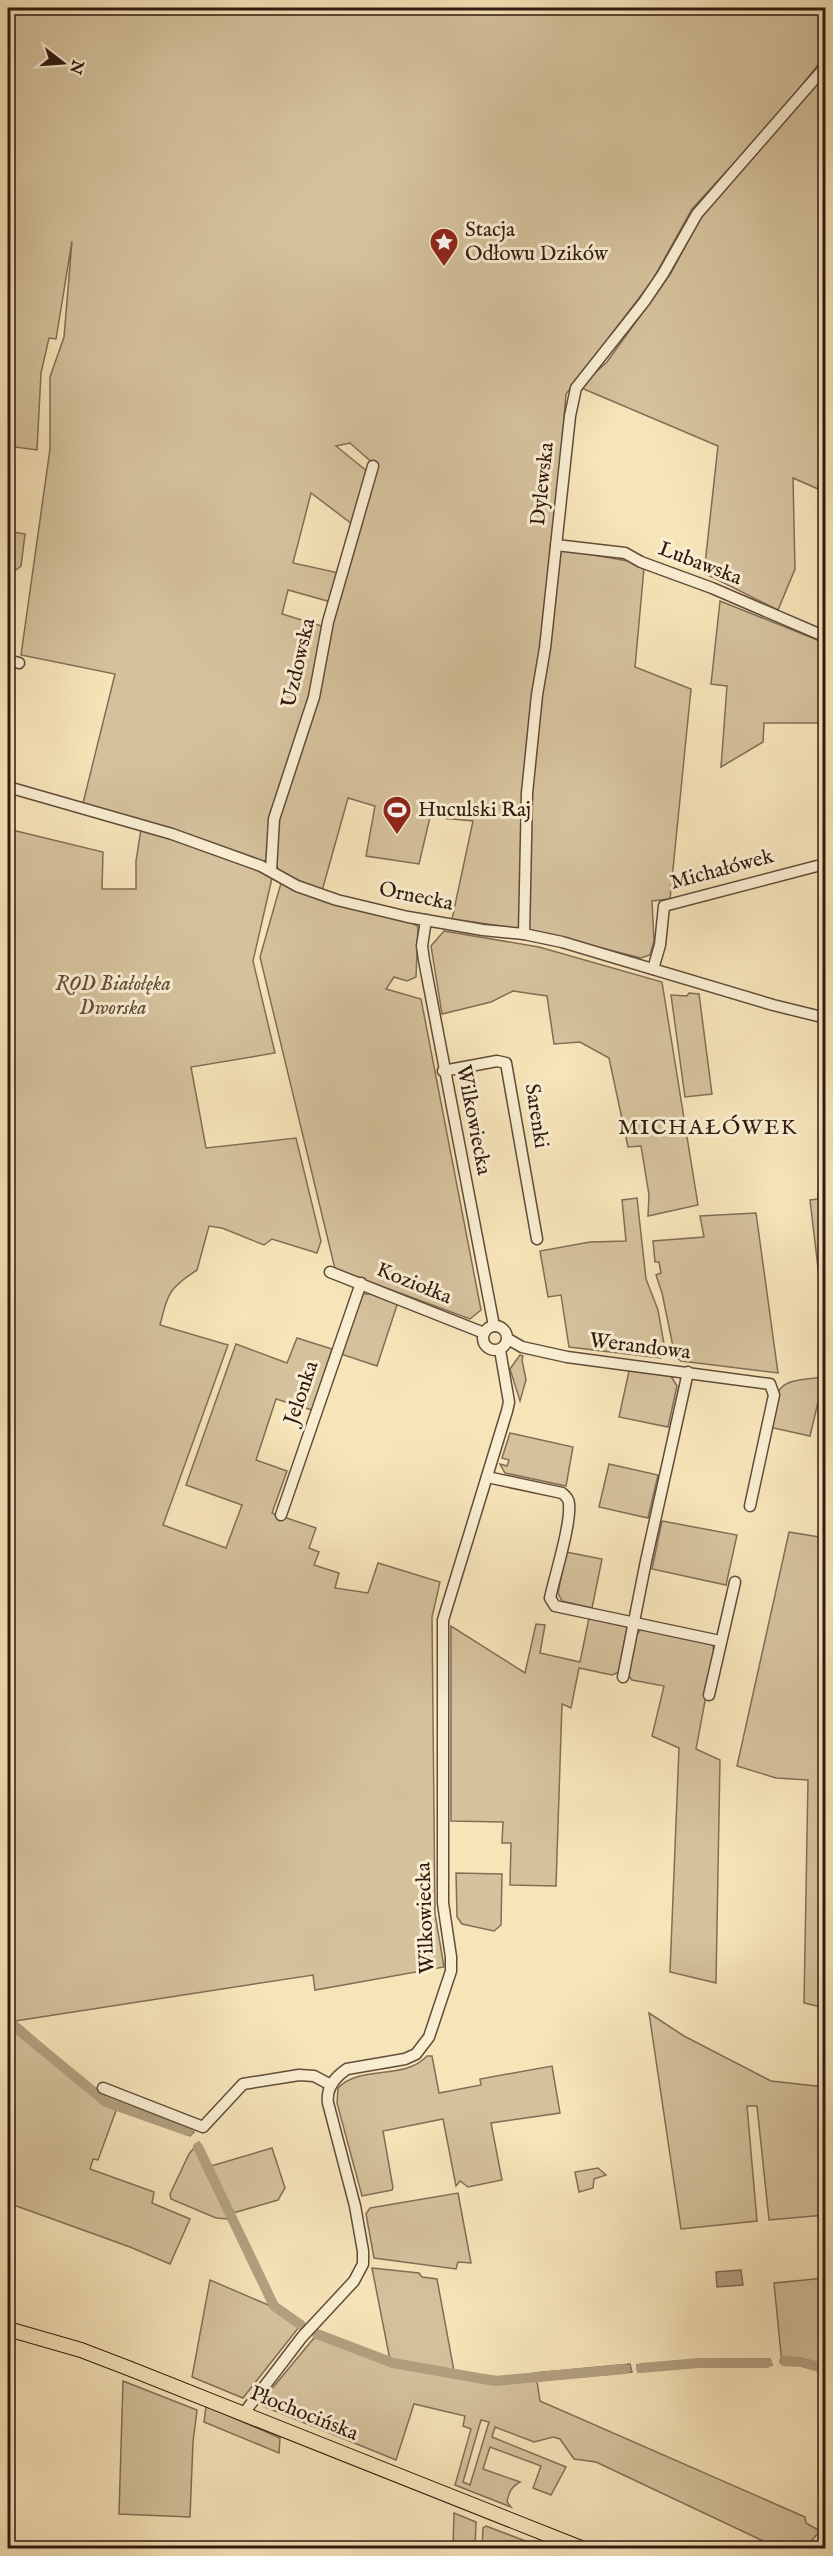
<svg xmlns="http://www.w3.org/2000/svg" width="833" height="2556" font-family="'IM FELL English',serif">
  <rect width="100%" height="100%" fill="#f7e5ba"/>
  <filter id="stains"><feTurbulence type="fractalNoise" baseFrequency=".00333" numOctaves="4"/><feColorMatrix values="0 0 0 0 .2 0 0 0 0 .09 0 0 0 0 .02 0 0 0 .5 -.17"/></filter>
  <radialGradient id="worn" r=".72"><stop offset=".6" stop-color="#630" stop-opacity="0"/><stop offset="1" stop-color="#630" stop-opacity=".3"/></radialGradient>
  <!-- green -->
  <g fill="#d5c29d" stroke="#826e56" stroke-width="1.5" fill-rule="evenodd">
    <path d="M8,8h817v48l-45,57 -88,96 -40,72 -86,113 -13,154 75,13 16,7 -9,99 56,22 -21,210 -18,2 2,40 -4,14 -9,3 -111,-28 -78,-11 21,-98 -43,-4 -11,47 -53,-8 9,-50 -27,-8 -26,93 -42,-19 -6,-11 2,-29 53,-203 47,-163 -26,-23 -14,3 32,26 -16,52 -41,-31 -18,70 46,10 -8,29 -43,-12 -6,24 43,13 -15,70 -38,112 -5,50 -5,4 -179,-60 32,-129 -94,-19 29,-206v-72l14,-40 8,-96 -16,98 -7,-1 -8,35 -4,77 -29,-4z"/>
    <path d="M825,70v422l-32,-14 2,91 -17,41 -74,-37 14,-127 -139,-59 28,-25 64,-89 32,-60z"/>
    <path d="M8,531l17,3 -4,32 -5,4 -8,-2z"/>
    <path d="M720,601l105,42v216l-4,-3v-133h-57l-1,19 -42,25 6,-81 -16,-2z"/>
    <path d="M8,829l95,23 -1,37h34v-28l5,-32 117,40 14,9 -19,83 22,92 -84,14 15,81 90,-10 25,103 -4,12 -45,-14 -8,6 -42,-17 -13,-2 -12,44c-28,18 -29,23 -37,55l68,20 -65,180 63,23 16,-43 -56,-20 50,-141 51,19 10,-25 35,11 -20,61 -36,-11 -20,61 31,11 -15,42 44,15 -7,20 10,4 -5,13 25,8 -4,15 33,5 10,-30 62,19 -8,35 3,297 9,53 -129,23 -2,-15 -298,46 85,73 11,6 78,28 5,4 -4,4 -3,-3 -70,-25 -19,52 -5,-1 -3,10 64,23 -2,11 38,16 -20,45 -40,-17 -122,-44z"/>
    <path d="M281,883l41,17 86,20 10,7 -2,50 -9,4 -13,-4 -8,12 35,10 60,311 -11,9 -135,-50 -75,-312z"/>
    <path d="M444,931l95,16 123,35 36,223 -50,11 1,-21 -8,-49 -13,1 -19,-89 -29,-16 -26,2 -7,-48 -34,-5 -22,11 -49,12 -11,-68z"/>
    <path d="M689,993l10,1 13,100 -27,3 -14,-102 16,1z"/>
    <path d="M818,1193l7,1v133l-15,-127 8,-1z"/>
    <path d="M637,1198l9,81 12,31 8,45 -5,3 -92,-11 -8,-52 -13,2 -8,-46 50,-9 36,-1 -4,-41z"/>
    <path d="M756,1213l22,160 -97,-12 -6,-5 -13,-63 -6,-18 5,-2 -2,-11h-4l-2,-21 51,-4 -4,-21z"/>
    <path d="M364,1294h11l23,8 -21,64 -36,-12 20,-58z"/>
    <path d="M520,1355l3,1 -1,4 4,20 -6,21 -10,-32z"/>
    <path d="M629,1371l42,5 6,10 -9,41 -49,-10z"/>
    <path d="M824,1377l-14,59 -41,-9c10,-46 7,-45 55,-50z"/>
    <path d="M510,1433l63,14 -7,39 -61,-13 -5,-9 7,2 2,-6 -7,-2z"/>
    <path d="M609,1464l49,11 -10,43 -49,-11z"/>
    <path d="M662,1521l75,14 -11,50 -74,-16z"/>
    <path d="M789,1532l36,6v470l-21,-5 4,-223 -32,-2 -39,-12z"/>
    <path d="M566,1552l36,7 -10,49 -30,-7 -4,-8z"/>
    <path d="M589,1618l38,9 -8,45 -7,3 -33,-7 -8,40 -9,-4 -6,182 -46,-1 1,-42h-9l1,-21 -52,-1v-195l74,47 11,-49 9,1 -5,28 40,9z"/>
    <path d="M643,1628l63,13 7,5 1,7 -18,96 24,11 -4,223 -46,-11 9,-224 -27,-12 12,-50 -32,-6 -5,-6c3,-12 4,-39 16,-46z"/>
    <path d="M456,1873l46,1 -1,51 -7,6 -32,-7 -5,-7z"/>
    <path d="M649,2013l35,23 87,45 54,6v128l-56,5 -12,-114h-10l10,115 -76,8z"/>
    <path d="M427,2056h5l7,37 42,-8 -1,-6 72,-13 8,47 -69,10 11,57 -34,7 -8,-6 -4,5 -13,-67 -60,12 10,57 -1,2 -30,6 -25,-93 1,-15c23,-24 66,-7 89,-32z"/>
    <path d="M199,2142l12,24 61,-18 13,40 -7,12 -45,13 44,92 26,17 -60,76 -51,-21 18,-97 63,27 -44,-88 -13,-1 -45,-19 -1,-5 19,-40z"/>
    <path d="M598,2168l8,7 -12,4 -1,9 -14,4 -4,-20z"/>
    <path d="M458,2193l13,70 -13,-1 -2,7 -82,-11 -8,-44 4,-6z"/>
    <path d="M372,2268l47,5 3,4 15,2 17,92 52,7 29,-3v-2l95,-9 2,8 -95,9 3,20 265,116 1,6 14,8 -15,17h-27l-182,-86 -22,-3 -14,-20 -7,-2 -19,5 -39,-15 -3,10 74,30 -15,28 -18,-7 8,-22 -51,-19 -7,22 37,13c-9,5 -11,10 -13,20l4,5 -56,-22 16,-56 -8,-3 2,-10 -51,-12 -18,56 -133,-54 7,-15 49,-59 71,28zM481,2420l8,2 -19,63 -7,-3z"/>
    <path d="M825,2278v93l-24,-7h-19l-8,-81z"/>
    <path d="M770,2359l2,6 -73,1 -61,6 -1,-7z"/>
    <path d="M123,2381l74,29 -4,32 -3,75 -71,-3z"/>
    <path d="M206,2406l74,32 -1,15 -75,-31z"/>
    <path d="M454,2513l22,9 -1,26h-22z"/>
    <path d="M486,2526l58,22h-62l1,-20z"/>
  </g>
  <!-- water -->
  <path fill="#b3a080" stroke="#7e6a53" stroke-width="1.5" d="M741,2270l2,15 -26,2 -1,-15z"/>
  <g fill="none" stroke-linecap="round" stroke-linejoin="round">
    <!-- canal -->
    <g stroke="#b3a080" stroke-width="10">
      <path d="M8,2019l8,9 90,74 82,29"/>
      <path d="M198,2147l76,159 27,19"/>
      <path d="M317,2334l76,29 102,18 130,-12"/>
      <path d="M784,2361l17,1 25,7"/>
      <path d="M641,2368l58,-5h68"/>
    </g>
    <!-- minor casing -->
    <g stroke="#614c3a" stroke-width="13">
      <g id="minor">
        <path d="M556,545l69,8 16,9 71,26 114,49"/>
        <path d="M8,660l11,3"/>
        <path d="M8,787l164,47 89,32 36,20 40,14 71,17 75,13 41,4 38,8 211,63 53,13"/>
        <path d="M271,871l3,-52 40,-122 14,-75 45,-156"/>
        <path d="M426,920l-4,26 2,14 70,366"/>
        <path d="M524,934l3,-141 10,-98 8,-47 25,-232 6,-28 68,-86 19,-28 34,-60 129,-148"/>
        <path d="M653,969l7,-24 4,-39 153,-40"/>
        <path d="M443,1071l54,-10 9,2 31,176"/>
        <path d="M330,1272l154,61"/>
        <circle cx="495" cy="1338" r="12"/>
        <path d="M508,1339l14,8 45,10 203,27 4,11 -24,111"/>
        <path d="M487,1477l75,16c4,3 7,6 7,11 2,21 -14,71 -19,94l5,8 165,35"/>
        <path d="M281,1515l80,-232"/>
        <path d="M623,1677l23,-116 42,-189"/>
        <path d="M709,1695l26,-113"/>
        <path d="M103,2088l100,39 40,-43 56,-9 15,1 17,9"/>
        <path d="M244,2413l58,-76 52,-56 9,-17v-13l-8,-45 -27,-103c-2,-15 7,-26 19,-34l58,-10 11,-5 13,-17 22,-66v-14l-8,-54v-283l64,-209 2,-9 -9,-52"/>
        <path d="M824,2548l2,-1"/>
      </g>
    </g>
    <!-- major casing -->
    <g stroke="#2f1910" stroke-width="16">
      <path id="major" d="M8,2329l73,21 47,18 453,180"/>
    </g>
    <!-- minor -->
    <use href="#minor" stroke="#faeed2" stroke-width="10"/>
    <!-- major -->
    <use href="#major" stroke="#f7e5ba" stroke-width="14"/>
  </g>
  <!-- icons -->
  <defs>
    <g id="sight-pin" transform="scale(1.5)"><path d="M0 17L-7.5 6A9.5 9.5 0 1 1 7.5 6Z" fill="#8f2418" stroke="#faeed2"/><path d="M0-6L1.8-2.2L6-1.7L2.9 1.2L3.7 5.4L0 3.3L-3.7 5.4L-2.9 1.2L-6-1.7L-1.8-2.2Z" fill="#fff"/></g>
    <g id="stadium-pin" transform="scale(1.5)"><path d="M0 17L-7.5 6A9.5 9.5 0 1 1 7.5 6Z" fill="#8f2418" stroke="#faeed2"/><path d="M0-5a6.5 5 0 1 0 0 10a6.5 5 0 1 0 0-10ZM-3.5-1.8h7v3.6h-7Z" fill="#fff"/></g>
  </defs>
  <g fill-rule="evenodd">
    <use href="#sight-pin" x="444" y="242"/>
    <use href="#stadium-pin" x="397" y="810"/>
  </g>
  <g text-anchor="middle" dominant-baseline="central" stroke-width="6" stroke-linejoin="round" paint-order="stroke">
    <!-- poi labels -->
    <g font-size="21" fill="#2f1910" stroke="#faeed2" text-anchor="start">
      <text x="465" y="230">Stacja<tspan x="465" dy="24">Odłowu Dzików</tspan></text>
      <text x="418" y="810">Huculski Raj</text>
    </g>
    <!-- street labels -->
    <g font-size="21" fill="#2f1910" stroke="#faeed2">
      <text transform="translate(543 484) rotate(-84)">Dylewska</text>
      <text transform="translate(700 564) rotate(21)">Lubawska</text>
      <text transform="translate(299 663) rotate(-77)">Uzdowska</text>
      <text transform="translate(722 870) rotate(-15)">Michałówek</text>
      <text transform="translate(416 897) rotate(12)">Ornecka</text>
      <text transform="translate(536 1116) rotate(81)">Sarenki</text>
      <text transform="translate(473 1120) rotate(79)">Wilkowiecka</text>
      <text transform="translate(414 1284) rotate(22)">Koziołka</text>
      <text transform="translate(640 1347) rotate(7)">Werandowa</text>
      <text transform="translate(302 1393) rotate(-71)">Jelonka</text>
      <text transform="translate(426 1918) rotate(-92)">Wilkowiecka</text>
      <text transform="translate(304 2414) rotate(22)">Płochocińska</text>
    </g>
    <!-- park labels -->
    <g font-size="21" font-style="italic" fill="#614c3a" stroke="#faeed2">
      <text x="113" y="984">ROD Białołęka<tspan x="113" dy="24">Dworska</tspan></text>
    </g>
    <!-- neighbourhood labels -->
    <g font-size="22" letter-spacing="1.5" fill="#2f1910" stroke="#faeed2">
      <text x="708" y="1128">MICHAŁÓWEK</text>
    </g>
  </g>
  <!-- margin -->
  <rect width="833" height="2556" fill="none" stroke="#f7e5ba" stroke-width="30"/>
  <rect x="9" y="9" width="815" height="2538" fill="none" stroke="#2f1910" stroke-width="3"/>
  <rect x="15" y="15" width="803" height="2526" fill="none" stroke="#2f1910" stroke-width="1.5"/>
  <!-- north arrow -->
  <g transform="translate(63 63) rotate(107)" stroke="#faeed2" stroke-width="4.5" paint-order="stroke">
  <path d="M0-4.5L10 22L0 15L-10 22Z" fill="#2f1910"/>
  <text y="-9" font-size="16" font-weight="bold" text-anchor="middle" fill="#2f1910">N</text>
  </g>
  <rect width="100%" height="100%" filter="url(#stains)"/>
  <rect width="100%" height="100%" fill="url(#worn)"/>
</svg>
